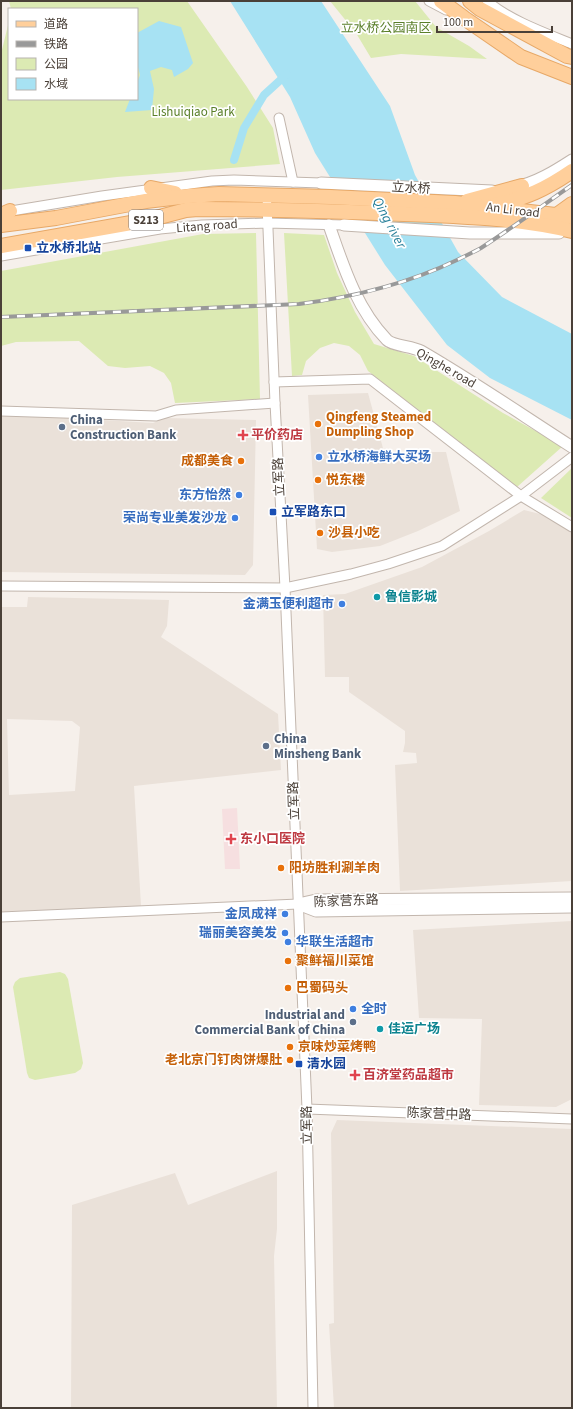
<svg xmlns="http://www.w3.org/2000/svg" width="573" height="1409" font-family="'Source Sans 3','Noto Sans SC',sans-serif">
  <rect width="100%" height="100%" fill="#f6f0eb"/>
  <!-- residential -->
  <g fill="#eae1d9" fill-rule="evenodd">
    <path d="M368,393l16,59h62l14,59 -42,20 -38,15 -48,6 -15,-3 -9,-154z"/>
    <path d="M1,414l152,9 12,-5 91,2 -3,145 -8,10 -244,-3z"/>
    <path d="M524,510l20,5 28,18v348l-172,10 -5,-126 22,-2 -1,-10 -13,-1 2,-9v-12l-56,-39v-15h-24l-2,-82 22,-1 77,-27 67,-36z"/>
    <path d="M28,597l141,3 -2,26 -6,11 117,77 3,56 -147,16 7,120 -140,6v-305h26zM7,719l65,2 8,6 -5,64 -66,4z"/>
    <path d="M572,921v178l-16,8 -77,-2 3,-86 -63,-1 -6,-88z"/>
    <path d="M337,1120l235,9v279h-238l-5,-84 5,-1 -3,-190z"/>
    <path d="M277,1171v58l-3,27 3,152h-206l1,-203 103,-32 13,32z"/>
  </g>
  <!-- medical -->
  <path fill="#f6dfe0" d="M237,808l3,61h-15l-3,-60z"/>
  <!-- green -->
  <g fill="#dceab3">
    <path d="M9,1h178l60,86 26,41 7,36 -163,13 -116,13v-136l8,-33v78h128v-90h-126z"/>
    <path d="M330,1h85l21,26 33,19 18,13 -86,-5 -30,4 -15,-25z"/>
    <path d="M256,233l4,166 -85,4 -4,-20 -7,-10 -14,-7 -25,2 -17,-2 -29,-25 -63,1 -15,4v-75l202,-37z"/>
    <path d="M284,233l40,2 13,38 18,39 19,32 40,12 89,57 60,33 -46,41 -149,-116 -8,-16 -11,-9 -15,-3 -14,5 -14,13 -4,14 -10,1z"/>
    <path d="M572,468v50l-31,-20z"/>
    <path d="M60,972l5,2 3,5 15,84 -2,6 -6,4 -40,7 -6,-2 -2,-5 -14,-86 2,-5 5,-4z"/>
  </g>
  <!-- water -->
  <g fill="#a7e2f3">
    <path d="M230,1h91l69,105 25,69 43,77 44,45 70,37v86l-82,-42 -43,-33 -62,-80 -70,-112 -25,-56z"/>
    <path d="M159,21l22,6 12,36 -5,6 -14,8 -2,-7 -11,-3 -11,4 4,18 -2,21 -27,2 5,-13h7v-16l3,-8 -3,-12v-30z"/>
  </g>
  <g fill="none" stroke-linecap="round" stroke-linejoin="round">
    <!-- canal -->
    <path stroke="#a7e2f3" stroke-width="8" d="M234,160l10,-32 20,-33 23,-21"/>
    <!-- minor casing -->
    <g stroke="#c2b6ad" stroke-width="11">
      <g id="minor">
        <path d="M429,1l17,9"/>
        <path d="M487,1c22,19 58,32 85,43"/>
        <path d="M279,118l14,64"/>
        <path d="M267,204l8,199 10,185 22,521 6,299"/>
        <path d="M5,212l97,-16 110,-15 22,-1 87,3"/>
        <path d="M1,256l159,-27 42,-4 65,-2 77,2"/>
        <path d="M274,382l96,-3 151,117 51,31"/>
        <path d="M1,411l155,5 20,-6 99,-7"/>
        <path d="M1,586l284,2 66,-14 37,-10 54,-18 79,-50 51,-39"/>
        <path d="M1,917l297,-13"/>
        <path d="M307,1109l265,10"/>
      </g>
    </g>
    <!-- tertiary casing -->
    <g stroke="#c2b6ad" stroke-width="13">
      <g id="tertiary">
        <path d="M321,183l171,8"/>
        <path d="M515,187c21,-4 40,-16 57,-27"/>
        <path d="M329,225c14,40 27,83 58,115 6,6 25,6 34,11 52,30 101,64 151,96"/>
        <path d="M344,225l126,8h89"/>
        <path d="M298,904l18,7 256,-4"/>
        <path d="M298,904l18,-4 256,-2"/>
      </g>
    </g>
    <!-- primary casing -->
    <g stroke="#e7a867" stroke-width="16">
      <g id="primary">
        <path d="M441,1l23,17 57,39 51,20"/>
        <path d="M470,1l10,8 87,47 5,1"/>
        <path d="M151,188l24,5"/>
        <path d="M467,201l55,-15"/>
        <path d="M495,205c31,-7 51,-16 77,-34"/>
        <path d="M1,215l9,-4"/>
        <path d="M554,217l18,-13"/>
        <path d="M1,225l55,-7 90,-17 43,-5 30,-2 111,3 125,6 117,14"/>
        <path d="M1,246l147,-26 38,-10 12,-1c68,0 137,2 206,5 56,2 113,4 168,17"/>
      </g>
    </g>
    <!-- minor -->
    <use href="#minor" stroke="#fff" stroke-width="9"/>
    <!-- tertiary -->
    <use href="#tertiary" stroke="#fff" stroke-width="11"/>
    <!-- primary -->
    <use href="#primary" stroke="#ffcf9b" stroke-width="14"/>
    <!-- rail casing -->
    <g stroke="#999" stroke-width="4">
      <path id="rail" d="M1,317l298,-13c55,-7 108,-20 158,-44 8,-4 17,-8 24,-12 31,-20 61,-42 91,-63"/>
    </g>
    <!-- rail -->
    <use href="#rail" stroke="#fff" stroke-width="2.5" stroke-dasharray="8" stroke-linecap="butt"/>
  </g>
  <!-- markers -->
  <g fill="#1a4fb4" stroke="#fff" stroke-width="1.5">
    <rect x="24" y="244" width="8" height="8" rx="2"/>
    <rect x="269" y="508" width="8" height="8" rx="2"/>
    <rect x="295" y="1060" width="8" height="8" rx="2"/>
  </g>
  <g fill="#e8710a" stroke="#fff" stroke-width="1.5">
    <circle cx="318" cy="424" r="4"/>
    <circle cx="241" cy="461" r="4"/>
    <circle cx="318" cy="480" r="4"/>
    <circle cx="320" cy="533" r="4"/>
    <circle cx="281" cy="868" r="4"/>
    <circle cx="288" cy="961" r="4"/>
    <circle cx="288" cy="988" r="4"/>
    <circle cx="290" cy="1047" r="4"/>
    <circle cx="290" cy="1060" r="4"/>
  </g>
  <g fill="#5c6f8a" stroke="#fff" stroke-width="1.5">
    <circle cx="62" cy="427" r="4"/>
    <circle cx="266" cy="746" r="4"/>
    <circle cx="353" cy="1022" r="4"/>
  </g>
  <g fill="#e0444e" stroke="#fff" stroke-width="1.5">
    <path d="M241 429h4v4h4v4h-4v4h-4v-4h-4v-4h4z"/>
    <path d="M229 833h4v4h4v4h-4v4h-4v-4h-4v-4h4z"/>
    <path d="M353 1069h4v4h4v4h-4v4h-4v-4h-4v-4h4z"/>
  </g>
  <g fill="#3f7fe0" stroke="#fff" stroke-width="1.5">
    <circle cx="319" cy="457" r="4"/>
    <circle cx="239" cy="495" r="4"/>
    <circle cx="235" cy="518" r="4"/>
    <circle cx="342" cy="604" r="4"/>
    <circle cx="285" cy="914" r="4"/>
    <circle cx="285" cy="933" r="4"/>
    <circle cx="288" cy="942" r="4"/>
    <circle cx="353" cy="1009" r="4"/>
  </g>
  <g fill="#0f9aa8" stroke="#fff" stroke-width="1.5">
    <circle cx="377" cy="597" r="4"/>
    <circle cx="380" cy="1029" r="4"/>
  </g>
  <g text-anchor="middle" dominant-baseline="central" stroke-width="3.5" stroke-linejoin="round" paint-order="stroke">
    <!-- shield labels -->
    <rect fill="#fff" stroke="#807974" stroke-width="1" x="129" y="210" width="34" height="20" rx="3"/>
    <g font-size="12" font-weight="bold" fill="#4a4038">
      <text x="146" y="220">S213</text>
    </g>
    <!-- park labels -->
    <g font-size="13" fill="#5a7f29" stroke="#fff">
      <text x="386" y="28">立水桥公园南区</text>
      <text x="193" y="112">Lishuiqiao Park</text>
    </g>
    <!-- street labels -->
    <g font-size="13" fill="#4a4038" stroke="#fff">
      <text transform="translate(411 188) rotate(3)">立水桥</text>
      <text transform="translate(513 210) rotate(7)">An Li road</text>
      <text transform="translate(207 226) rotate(-4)">Litang road</text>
      <text transform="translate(446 368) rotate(30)">Qinghe road</text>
      <text transform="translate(279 477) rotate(-93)">立军路</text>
      <text transform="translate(294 801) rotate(-92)">立军路</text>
      <text transform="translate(346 901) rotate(-2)">陈家营东路</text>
      <text transform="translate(439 1114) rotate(2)">陈家营中路</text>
      <text transform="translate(307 1125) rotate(-91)">立军路</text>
    </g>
    <!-- transit labels -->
    <g font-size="13" font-weight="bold" fill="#164399" stroke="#fff" text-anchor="start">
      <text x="36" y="248">立水桥北站</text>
      <text x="281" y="512">立军路东口</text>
      <text x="307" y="1064">清水园</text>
    </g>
    <!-- food labels -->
    <g font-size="13" font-weight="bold" fill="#c56008" stroke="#fff" text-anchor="start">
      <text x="326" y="417">Qingfeng Steamed<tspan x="326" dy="15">Dumpling Shop</tspan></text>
      <text x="233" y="461" text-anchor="end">成都美食</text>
      <text x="326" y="480">悦东楼</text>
      <text x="328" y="533">沙县小吃</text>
      <text x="289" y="868">阳坊胜利涮羊肉</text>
      <text x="296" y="961">聚鲜福川菜馆</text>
      <text x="296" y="988">巴蜀码头</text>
      <text x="298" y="1047">京味炒菜烤鸭</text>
      <text x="282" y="1060" text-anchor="end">老北京门钉肉饼爆肚</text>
    </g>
    <!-- service labels -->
    <g font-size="13" font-weight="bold" fill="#4e5e75" stroke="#fff" text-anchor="start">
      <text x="70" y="420">China<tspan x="70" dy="15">Construction Bank</tspan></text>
      <text x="274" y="739">China<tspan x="274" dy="15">Minsheng Bank</tspan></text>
      <text x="345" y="1015" text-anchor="end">Industrial and<tspan x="345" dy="15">Commercial Bank of China</tspan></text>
    </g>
    <!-- health labels -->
    <g font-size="13" font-weight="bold" fill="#be3a42" stroke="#fff" text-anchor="start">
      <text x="251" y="435">平价药店</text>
      <text x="240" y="839">东小口医院</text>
      <text x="363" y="1075">百济堂药品超市</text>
    </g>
    <!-- shop labels -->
    <g font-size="13" font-weight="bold" fill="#366cbe" stroke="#fff" text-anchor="end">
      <text x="327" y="457" text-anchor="start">立水桥海鲜大买场</text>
      <text x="231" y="495">东方怡然</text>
      <text x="227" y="518">荣尚专业美发沙龙</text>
      <text x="334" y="604">金满玉便利超市</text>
      <text x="277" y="914">金凤成祥</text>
      <text x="277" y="933">瑞丽美容美发</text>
      <text x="296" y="942" text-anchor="start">华联生活超市</text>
      <text x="361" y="1009" text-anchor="start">全时</text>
    </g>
    <!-- culture labels -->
    <g font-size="13" font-weight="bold" fill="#0d838f" stroke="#fff" text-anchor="start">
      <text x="385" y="597">鲁信影城</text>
      <text x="388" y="1029">佳运广场</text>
    </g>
    <!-- water labels -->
    <g font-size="14" font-style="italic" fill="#277f99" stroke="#fff">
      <text transform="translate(389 223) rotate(62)">Qing river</text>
    </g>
  </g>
  <!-- border -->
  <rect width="573" height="1409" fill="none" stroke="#4a4038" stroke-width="4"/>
  <!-- legend -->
  <rect x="8" y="8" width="130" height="92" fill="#ffffff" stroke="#b7b3af"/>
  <rect x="16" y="21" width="20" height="6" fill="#ffcf9b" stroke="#b7b3af"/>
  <text x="44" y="28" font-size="12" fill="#4a4038">道路</text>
  <rect x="16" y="41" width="20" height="6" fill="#999999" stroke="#b7b3af"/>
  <text x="44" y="48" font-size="12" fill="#4a4038">铁路</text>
  <rect x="16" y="58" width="20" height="12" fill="#dceab3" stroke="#b7b3af"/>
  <text x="44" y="68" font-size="12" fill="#4a4038">公园</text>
  <rect x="16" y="78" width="20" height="12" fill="#a7e2f3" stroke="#b7b3af"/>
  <text x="44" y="88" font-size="12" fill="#4a4038">水域</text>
  <!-- scale -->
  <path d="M437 26v6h115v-6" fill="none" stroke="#4a4038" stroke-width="2"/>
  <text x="443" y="26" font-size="12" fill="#4a4038" stroke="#ffffff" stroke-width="3" paint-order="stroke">100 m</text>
</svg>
